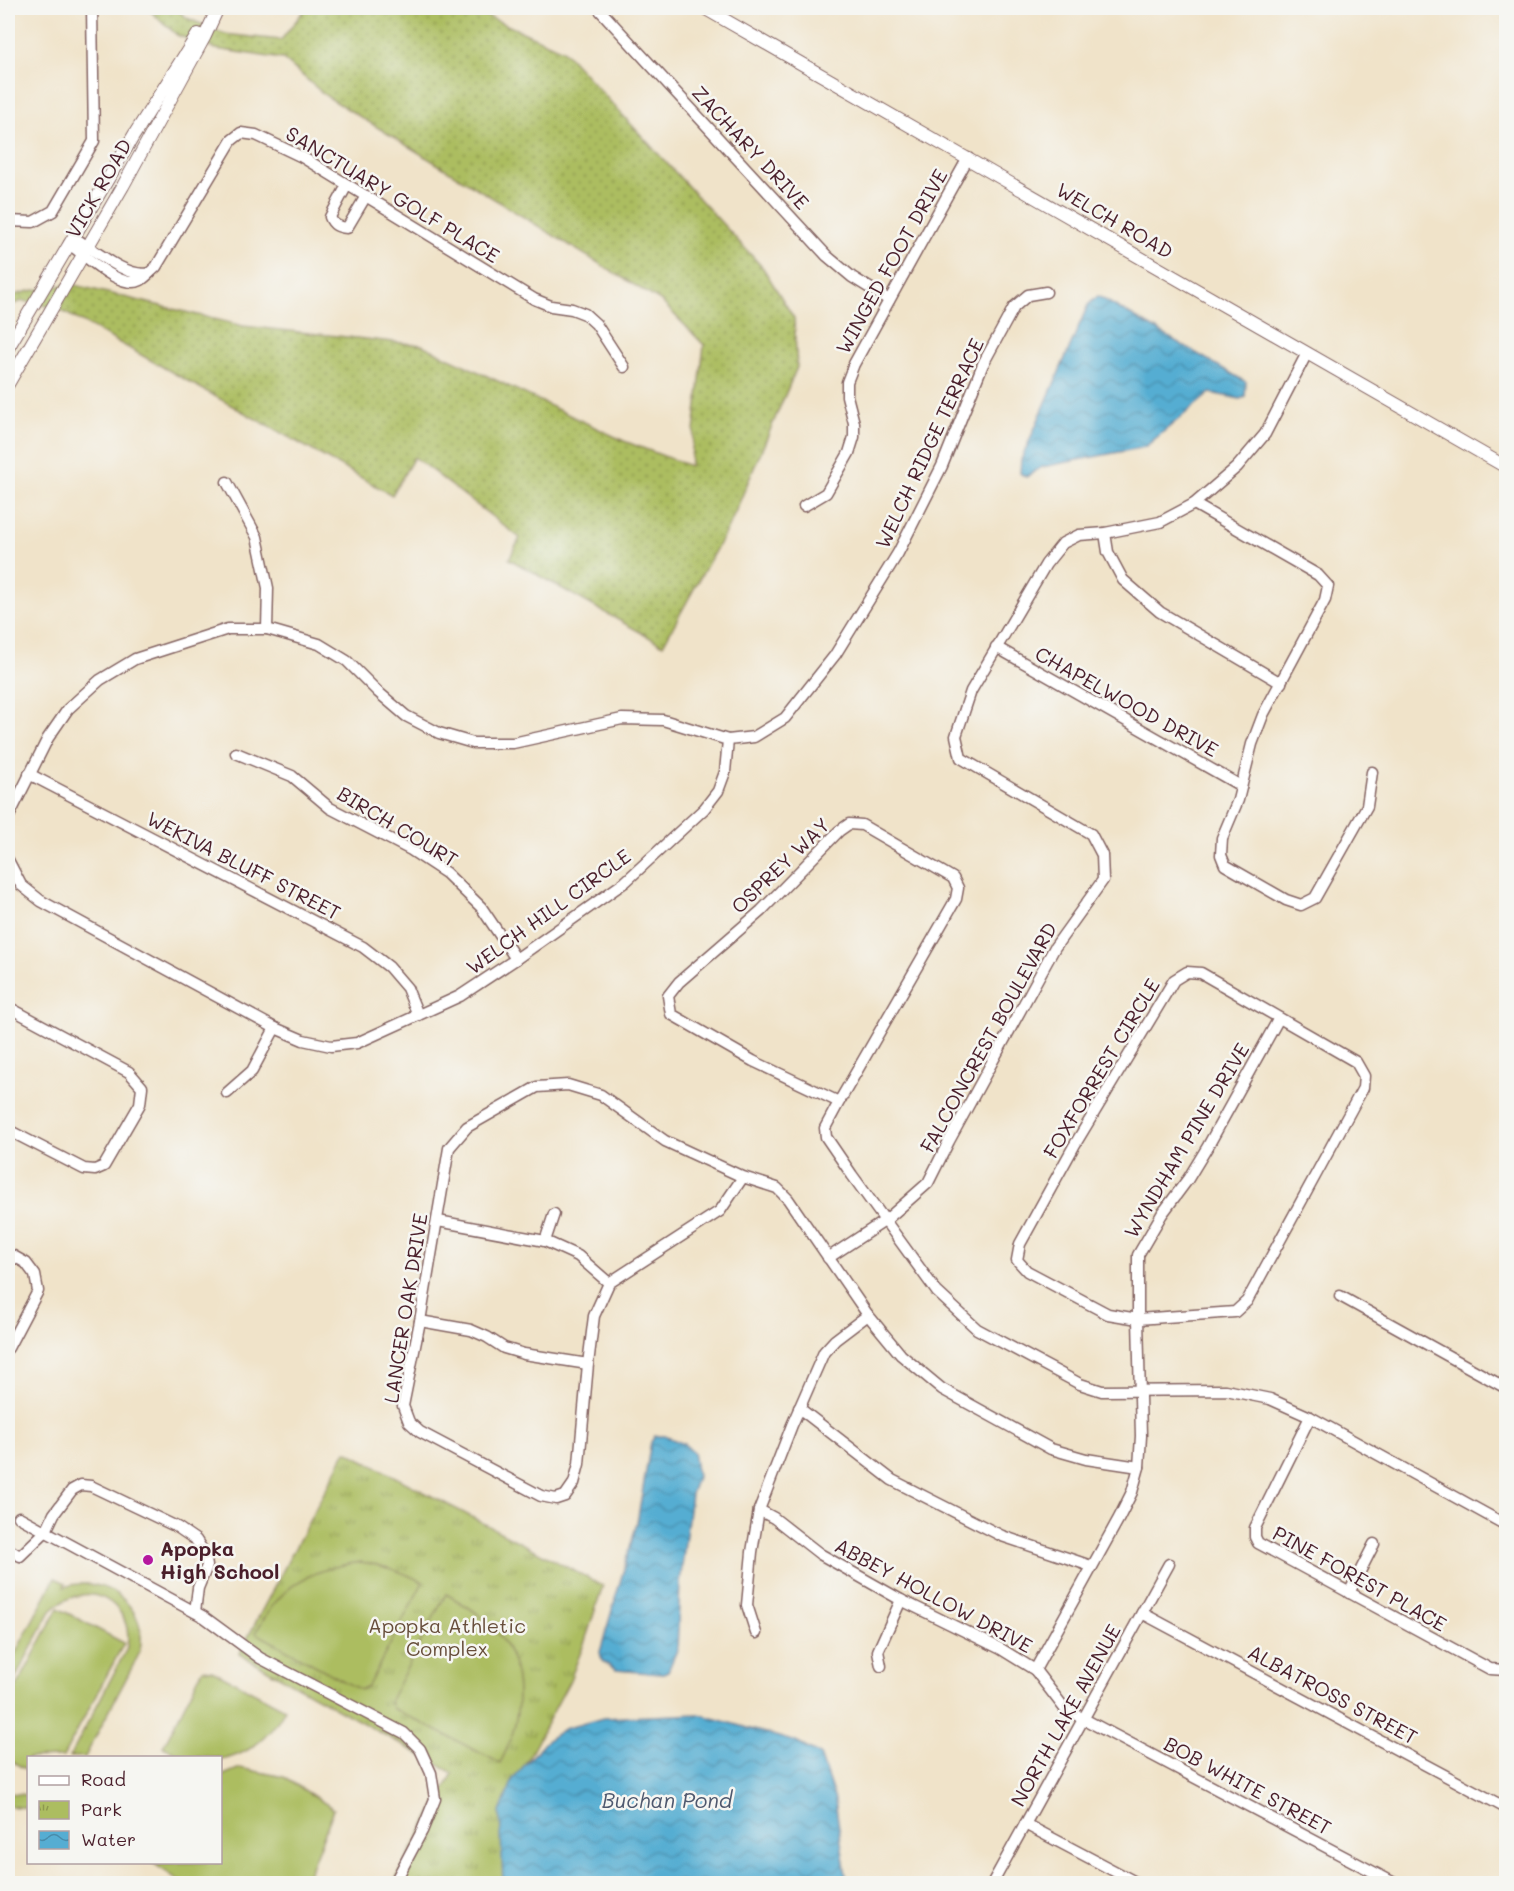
<svg xmlns="http://www.w3.org/2000/svg" width="1514" height="1891" font-family="Mali,sans-serif">
  <defs>
    <pattern id="grass-dots" width="8" height="8" patternUnits="userSpaceOnUse" patternTransform="scale(1.5)"><rect width="8" height="8" fill="#acbd60"/><path d="M2 2h.1M6 6h.1" fill="none" stroke="#8e994f" stroke-width="1.8" stroke-linecap="round"/></pattern>
    <pattern id="park-tufts" width="24" height="20" patternUnits="userSpaceOnUse" patternTransform="scale(1.5)"><rect width="24" height="20" fill="#acbd60"/><path d="M3 7l-1-3M5 7V3M7 7l1-3M15 17l-1-3M17 17v-4M19 17l1-3" fill="none" stroke="#8e994f"/></pattern>
    <pattern id="water-waves" width="16" height="10" patternUnits="userSpaceOnUse" patternTransform="scale(1.5)"><rect width="16" height="10" fill="#55add2"/><path d="M0 5q4-4 8 0t8 0" fill="none" stroke="#488cab"/></pattern>
  </defs>
  <rect width="100%" height="100%" fill="#f6f6f2"/>
  <filter id="ink" filterUnits="userSpaceOnUse"><feTurbulence type="fractalNoise" baseFrequency=".0167" numOctaves="2"/><feDisplacementMap in="SourceGraphic" scale="12" xChannelSelector="R" yChannelSelector="G"/><feConvolveMatrix kernelMatrix="1 2 1 2 8 2 1 2 1" color-interpolation-filters="sRGB"/></filter>
  <filter id="wash" filterUnits="userSpaceOnUse"><feTurbulence type="fractalNoise" baseFrequency=".008" numOctaves="4" result="noise"/><feDisplacementMap in="SourceGraphic" scale="24" xChannelSelector="R" yChannelSelector="G"/><feGaussianBlur stdDeviation="1.35" result="paint"/><feColorMatrix in="noise" values="0 0 0 0 0 0 0 0 0 0 0 0 0 0 0 0 0 1.4 0 .05"/><feComposite in="paint" operator="in"/></filter>
  <g filter="url(#wash)">
    <rect width="100%" height="100%" fill="#f0e3c9"/>
    <!-- grass -->
    <path fill="url(#grass-dots)" stroke="#7b6e46" stroke-width="1.5" d="M147,8h28l12,10 37,16 57,6 25,-32h163l94,42 200,218 31,50 3,49 -66,155 -68,123 -154,-86 11,-21 -106,-81 -22,38 -335,-187 -34,-7 -15,5v-9l21,-6 42,-7 172,42 179,19 202,96 66,25 14,-121 -42,-43 -336,-206 -43,-37 -67,-10 -39,-14z"/>
    <!-- park -->
    <path fill="url(#park-tufts)" stroke="#7b6e46" stroke-width="1.5" d="M346,1451l257,135 -18,55 -15,39 -59,111 38,92h-155l59,-110 -214,-119z"/>
    <!-- pitch -->
    <g fill="#acbd60" stroke="#7b6e46" stroke-width="1.5">
      <path d="M361,1562c23,3 42,10 62,20l-55,104 -8,4 -104,-57c23,-48 54,-64 105,-71z"/>
      <path d="M55,1578l11,5 -2,4c42,-15 88,23 75,67l-54,103h-15l56,-107c9,-29 -15,-60 -46,-55 -12,2 -21,8 -29,16l-43,81v-25z"/>
      <path d="M446,1594c12,7 25,14 36,23 45,37 44,98 18,146l-108,-55 -2,-8z"/>
      <path d="M58,1608l66,35 -61,114 -35,1v13l-20,-12v-55z"/>
      <path d="M203,1669l9,1 73,39c-14,27 -35,45 -64,51l-1,-2 -32,-1 -25,-10z"/>
      <path d="M240,1768l44,9 50,32 -29,74h-122l-30,-20 67,-1 1,-86z"/>
      <path d="M8,1793l20,2v13l-20,-2z"/>
    </g>
    <!-- water -->
    <g fill="url(#water-waves)" stroke="#50667e" stroke-width="1.5">
      <path d="M1098,296l148,86 -1,15 -5,2 -30,-6 -65,54 -103,20 -16,10 -6,-4 1,-13 67,-155z"/>
      <path d="M655,1436h10l19,8 9,8 4,25 -6,17 -11,89 -3,67 -9,21 -7,3 -45,-4 -14,-9 -2,-9 37,-129 14,-81z"/>
      <path d="M699,1714l97,28 24,13 15,45 12,83h-344l-3,-71 14,-35 33,-37 17,-11 39,-11z"/>
    </g>
  </g>
  <g filter="url(#ink)">
    <g fill="none" stroke-linecap="round" stroke-linejoin="round">
      <!-- minor casing -->
      <g stroke="#846462" stroke-width="13">
        <g id="minor">
          <path d="M598,8l229,248 25,21 37,23"/>
          <path d="M347,185l-17,32c3,8 8,10 17,11l19,-32"/>
          <path d="M8,221l25,1 20,-11 41,-70 -2,-133"/>
          <path d="M73,237c19,11 54,42 76,36"/>
          <path d="M69,244c16,11 52,47 72,36 5,-3 10,-9 15,-13l76,-127 9,-7 15,2 46,22 232,142 17,7 21,3 13,5 11,10 28,43"/>
          <path d="M227,482l30,55 11,51 -1,41"/>
          <path d="M1194,504l124,71 10,11 -3,14 -62,115 -11,29 -14,56 -16,38 -1,17 4,10 61,35 15,5 14,-7 52,-92 5,-34"/>
          <path d="M804,506l22,-13 23,-40 5,-16v-14l-7,-27v-14l7,-18 114,-206"/>
          <path d="M1105,533l3,19 15,28 37,32 121,71"/>
          <path d="M996,647l245,139"/>
          <path d="M728,740l26,-3 31,-19 50,-63 63,-102 44,-87 41,-102 31,-57 14,-12 18,-3"/>
          <path d="M236,753l56,23 38,32 81,42 35,23 35,34 35,52"/>
          <path d="M29,774l334,173 26,20 18,21 11,27"/>
          <path d="M8,818l40,-80 20,-29 32,-29 35,-21 93,-30h39l52,15 28,17 31,31 28,24 33,17 34,10h40l109,-24 41,1 65,20 -3,32 -7,19 -14,18 -79,73 -109,77 -56,37 -103,47 -26,3 -28,-6 -28,-12 -234,-127 -20,-16 -13,-25"/>
          <path d="M1187,972l14,1 155,89 8,14 -1,12 -116,213 -12,11 -97,7 -30,-5 -81,-43 -10,-11 3,-16 54,-98 100,-166z"/>
          <path d="M8,1007l121,65 13,15 -2,17 -36,62 -9,4 -11,-1 -76,-39"/>
          <path d="M227,1093l25,-22 23,-43"/>
          <path d="M839,1102l-86,-41 -82,-47 -3,-18 11,-14 82,-71 78,-80 10,-7 13,1 91,53 5,10 -2,11 -117,203 -14,26 1,9 26,38 85,117 40,37 103,55 22,7 124,-1 44,9 40,18 196,108"/>
          <path d="M743,1177l-23,34 -111,72 -15,33 -6,48 -9,100 -5,19 -9,13 -9,3 -15,-3 -121,-64 -11,-10 -6,-16 17,-85 29,-173 18,-21 70,-40 31,-2 33,10 64,46 78,36 34,11 11,11 80,116 33,40 41,34 109,60 35,10 53,8"/>
          <path d="M438,1221l107,20 33,15 31,27"/>
          <path d="M545,1241l9,-27"/>
          <path d="M8,1253l18,10 9,12 3,16 -30,57"/>
          <path d="M828,1258l58,-38 42,-37 21,-42 106,-194 48,-67 -1,-25 -11,-21 -130,-76 -5,-22 15,-45 75,-127 17,-21 16,-8 26,-2 55,-11 34,-18 43,-37 28,-33 42,-81"/>
          <path d="M1340,1296l166,92"/>
          <path d="M420,1321l51,9 16,7 17,11 20,6 64,10"/>
          <path d="M799,1408l93,72 110,56 89,30"/>
          <path d="M1310,1417l-55,111v9l3,6 232,126 16,1"/>
          <path d="M759,1510l15,8 46,36 81,46 100,49 34,21 30,39 331,175"/>
          <path d="M19,1517l185,100 56,41 144,75 16,16 11,24 4,26 -13,32 -28,53"/>
          <path d="M8,1549l12,7 26,-25 8,-17 18,-24 9,-5 10,1 86,41 19,13 9,14 2,12 -9,22 -3,24"/>
          <path d="M1349,1593l25,-49"/>
          <path d="M1142,1613l364,195"/>
          <path d="M756,1633l-9,-28 5,-53 7,-42 33,-85 32,-73 11,-12 33,-25"/>
          <path d="M881,1666l-3,-15 23,-51"/>
          <path d="M1035,1670l84,-152 13,-26 7,-25 2,-31 -3,-117v-64l24,-41 26,-35 20,-33 71,-128"/>
          <path d="M1025,1824l114,60"/>
          <path d="M992,1884l177,-320"/>
        </g>
      </g>
      <!-- tertiary casing -->
      <g stroke="#846462" stroke-width="14">
        <g id="tertiary">
          <path d="M704,8l802,459"/>
          <path d="M8,348l126,-213 64,-101"/>
          <path d="M8,384l115,-198 82,-150 13,-28"/>
        </g>
      </g>
      <!-- minor -->
      <use href="#minor" stroke="#fff" stroke-width="10"/>
      <!-- tertiary -->
      <use href="#tertiary" stroke="#fff" stroke-width="12"/>
    </g>
  </g>
  <!-- markers -->
  <circle fill="#b5179e" stroke="#f6f6f2" stroke-width="2" cx="148" cy="1560" r="6"/>
  <g text-anchor="middle" dominant-baseline="central" stroke-width="5" stroke-linejoin="round" paint-order="stroke">
    <!-- street labels -->
    <g font-size="20" fill="#4a1f2b" stroke="#f6f6f2">
      <text transform="translate(751 147) rotate(47)">ZACHARY DRIVE</text>
      <text transform="translate(98 188) rotate(-60)">VICK ROAD</text>
      <text transform="translate(393 194) rotate(31)">SANCTUARY GOLF PLACE</text>
      <text transform="translate(1115 220) rotate(30)">WELCH ROAD</text>
      <text transform="translate(891 261) rotate(-61)">WINGED FOOT DRIVE</text>
      <text transform="translate(929 443) rotate(-65)">WELCH RIDGE TERRACE</text>
      <text transform="translate(1127 701) rotate(29)">CHAPELWOOD DRIVE</text>
      <text transform="translate(398 826) rotate(31)">BIRCH COURT</text>
      <text transform="translate(244 865) rotate(27)">WEKIVA BLUFF STREET</text>
      <text transform="translate(780 865) rotate(-44)">OSPREY WAY</text>
      <text transform="translate(548 911) rotate(-36)">WELCH HILL CIRCLE</text>
      <text transform="translate(988 1037) rotate(-61)">FALCONCREST BOULEVARD</text>
      <text transform="translate(1101 1068) rotate(-59)">FOXFORREST CIRCLE</text>
      <text transform="translate(1186 1140) rotate(-59)">WYNDHAM PINE DRIVE</text>
      <text transform="translate(405 1308) rotate(-81)">LANCER OAK DRIVE</text>
      <text transform="translate(1360 1578) rotate(29)">PINE FOREST PLACE</text>
      <text transform="translate(934 1595) rotate(28)">ABBEY HOLLOW DRIVE</text>
      <text transform="translate(1333 1694) rotate(28)">ALBATROSS STREET</text>
      <text transform="translate(1065 1715) rotate(-61)">NORTH LAKE AVENUE</text>
      <text transform="translate(1248 1785) rotate(28)">BOB WHITE STREET</text>
    </g>
    <!-- poi labels -->
    <g font-size="20" font-weight="bold" fill="#4a1f2b" stroke="#f6f6f2" text-anchor="start">
      <text x="160" y="1548">Apopka<tspan x="160" dy="23">High School</tspan></text>
    </g>
    <!-- park labels -->
    <g font-size="20" fill="#674e3b" stroke="#f6f6f2">
      <text x="447" y="1625">Apopka Athletic<tspan x="447" dy="23">Complex</tspan></text>
    </g>
    <!-- water labels -->
    <g font-size="21" font-style="italic" fill="#4e586e" stroke="#f6f6f2">
      <text x="667" y="1799">Buchan Pond</text>
    </g>
  </g>
  <!-- margin -->
  <rect width="1514" height="1891" fill="none" stroke="#f6f6f2" stroke-width="30"/>
  <!-- legend -->
  <rect x="27" y="1756" width="195" height="108" fill="#f6f6f2" stroke="#b1a0a2" stroke-width="1.5"/>
  <rect x="39" y="1776" width="30" height="9" fill="#ffffff" stroke="#b1a0a2" stroke-width="1.5"/>
  <text x="81" y="1786" font-size="18" fill="#4a1f2b">Road</text>
  <rect x="39" y="1801" width="30" height="18" fill="url(#park-tufts)" stroke="#b1a0a2" stroke-width="1.5"/>
  <text x="81" y="1816" font-size="18" fill="#4a1f2b">Park</text>
  <rect x="39" y="1831" width="30" height="18" fill="url(#water-waves)" stroke="#b1a0a2" stroke-width="1.5"/>
  <text x="81" y="1846" font-size="18" fill="#4a1f2b">Water</text>
</svg>
